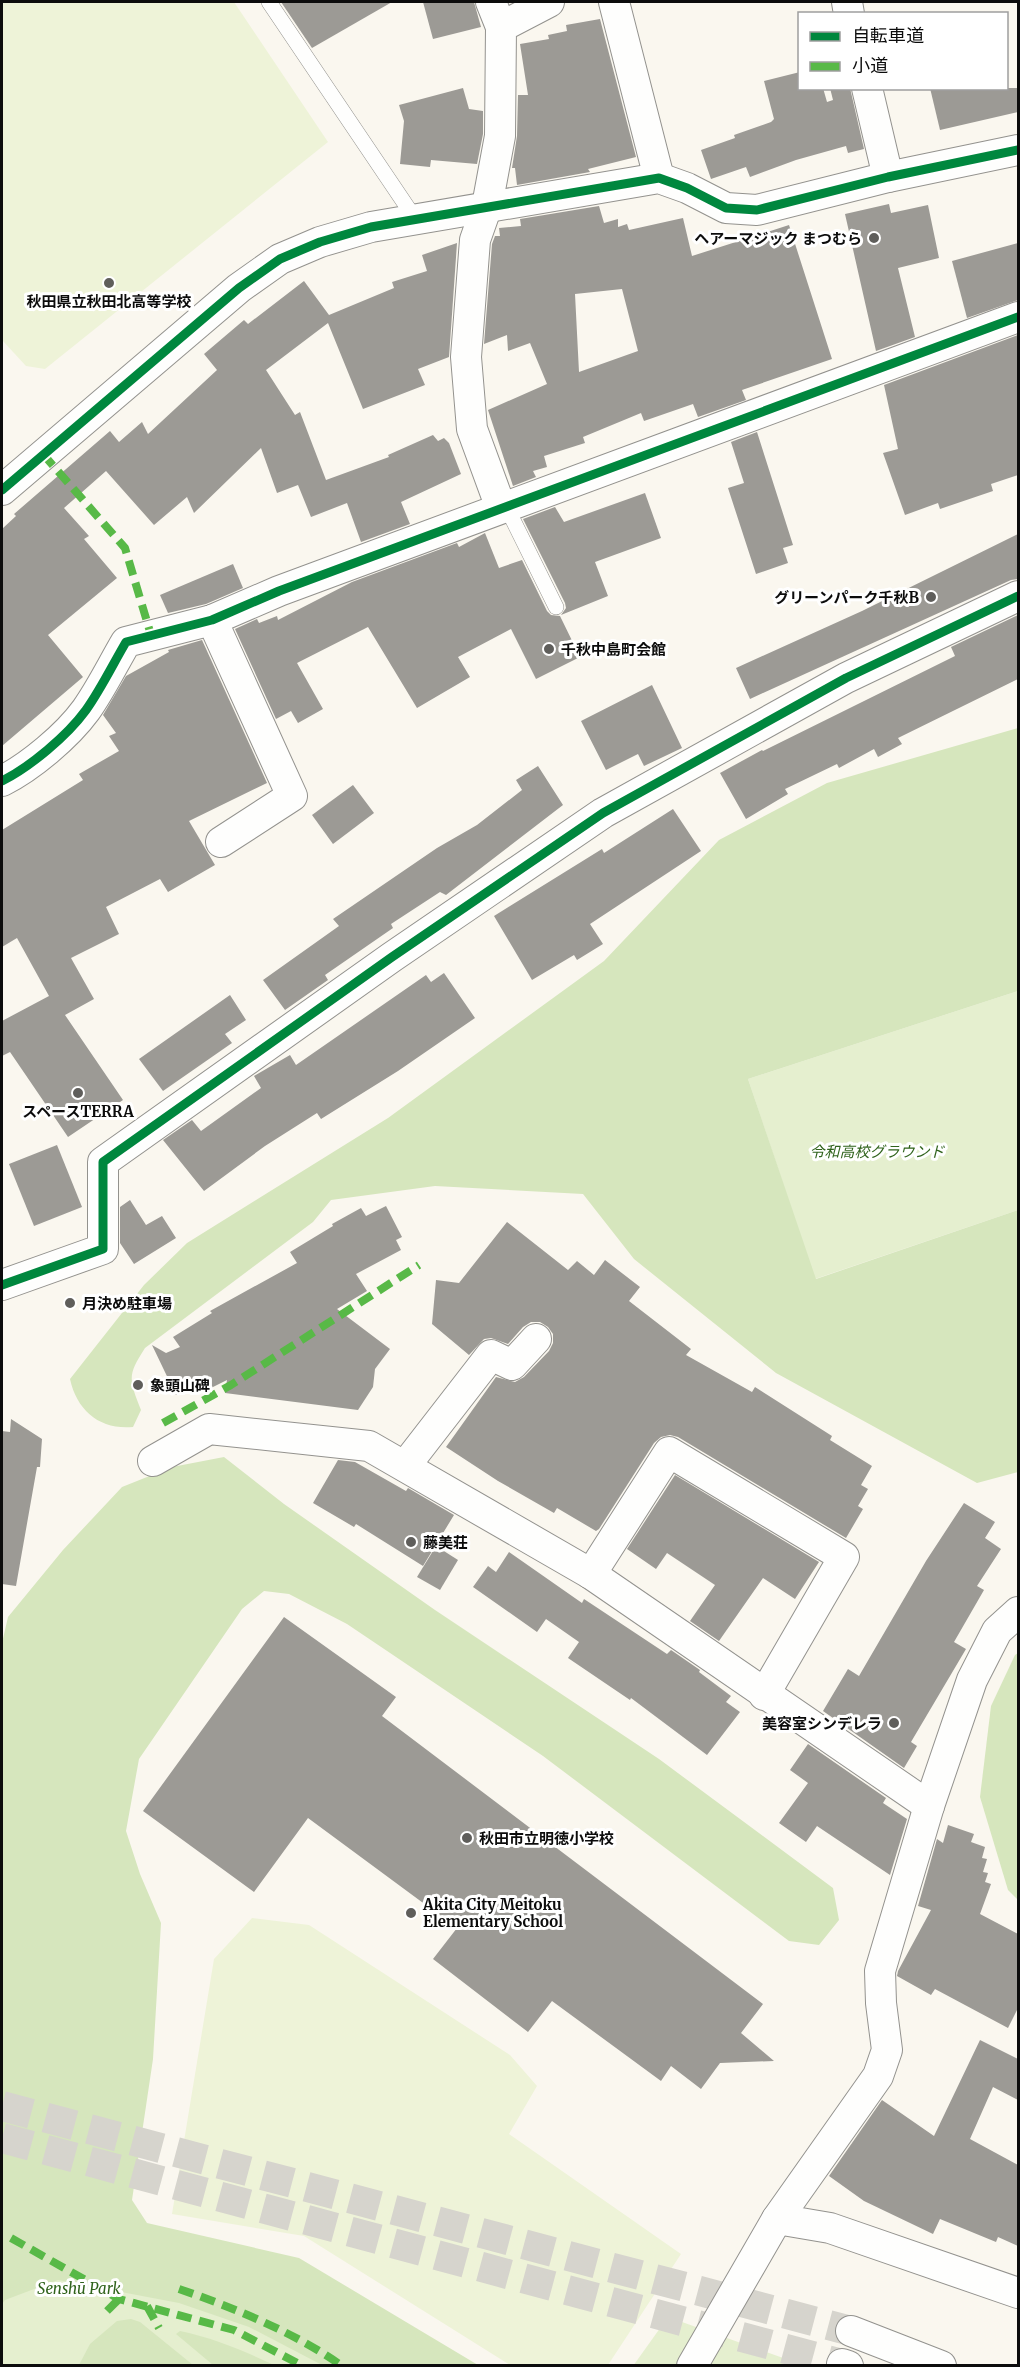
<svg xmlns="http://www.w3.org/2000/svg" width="1020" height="2367" font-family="Merriweather,'Noto Sans JP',serif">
  <rect width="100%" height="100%" fill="#faf7ef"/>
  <!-- green -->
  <g fill="#e5efcf">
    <path d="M1018,991v219l-203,69 -67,-200z"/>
    <path d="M2,2178l462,187h-462z"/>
    <path d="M668,2317l135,48 -170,1z"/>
  </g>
  <!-- forest -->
  <g fill="#d6e6bd">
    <path d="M1018,728v263l-270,88 68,200 202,-69v262l-41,11 -201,-110 -142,-114 -51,-65 -148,-8 -104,14 -18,22 -168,126c-18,28 -16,31 -4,62l-8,17c-33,3 -56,-16 -63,-48l74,-94 43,-42 201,-125 216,-157 115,-121 108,-57z"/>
    <path d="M224,1457l60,47 151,106 224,149 174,129 6,32 -20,25 -30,-4 -246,-185 -196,-132 -58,-30 -25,-3 -22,18 -103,150 -13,72 14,43 21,49 -8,136 -21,141 15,23 152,35 179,107h-156l-73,-38 -70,-24 -121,-23 -53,20 -3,4v-661l6,-26 55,-67 59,-63 50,-20z"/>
    <path d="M1018,1653v247l-10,-10 -28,-93 11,-91 24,-51z"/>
    <path d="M131,2319l9,3 53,43h-114l11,-21 27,-23z"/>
    <path d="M180,2331c34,7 64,20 94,34h-61l-37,-31z"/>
  </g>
  <!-- pitch -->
  <g fill="#eef3d8">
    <path d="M2,2h232l94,140 -283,227 -19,-3 -24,-26z"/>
    <path d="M252,1918l57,7 201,130 27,31 -28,48 172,120 -73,111h-98l-206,-129 -132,-22 42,-255z"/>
  </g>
  <!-- building -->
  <g fill="#9c9a95" fill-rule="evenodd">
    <path d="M281,2h111l-80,46z"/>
    <path d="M423,2h51l7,25 -48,12z"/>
    <path d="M600,19l36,138 -48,12 2,3 -73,13 -2,-17h-3l5,-32 1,-41h10l-8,-51 29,-5 -1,-4 19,-4 -1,-6z"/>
    <path d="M800,72v16h23l4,14 6,-2 -3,-12h20l14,61 -16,4 -2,-7 -50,14 -46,17 -4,-10 -35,12 -10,-29 34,-12 -1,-3 37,-13 3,-3 -10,-38z"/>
    <path d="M463,88l6,21 14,2v23l-6,30 -46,-4 -1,7 -30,-3 4,-43 -5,-16z"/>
    <path d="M930,88h88v24l-78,18z"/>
    <path d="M889,204l2,9 37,-8 11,53 -41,10 17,69 -39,14 -31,-137z"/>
    <path d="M599,206l5,17 14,-4v8l9,-3 2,6 54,-12 9,38 97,-31 43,134 -90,31 4,10 -48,17 -5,-13 -49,17 -3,-8 -58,24 2,6 -41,13 3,11 -14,4 3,6 -23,9 -25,-76 59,-26 -17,-41 -22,8 -1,-16 -23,9 8,-100 3,-8h5l-1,-8 22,-2 -1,-7zM622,289l16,62 -59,21 -4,-78z"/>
    <path d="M457,243l-8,114 -31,12 7,16 -62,24 -35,-86 -62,47 29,45 5,-3 26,68 63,-23 -1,-2 45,-20 5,6 6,-3 5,5 12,31 -60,28 9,22 -49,18 -14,-39 -36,14 -13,-32 -21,8 -16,-45 -67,65 -7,-16 -33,28 -48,-54 -42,37 25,28 -5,3 33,39 -69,57 35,42 -81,69v-217l14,-13 -2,-2 96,-83 9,11 23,-20 6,12 69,-64 -13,-16 40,-34 4,4 56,-43 25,34 65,-27 -2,-6 35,-11 -5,-16z"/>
    <path d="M1018,243v57l-51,18 -15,-57z"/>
    <path d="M1018,335v140l-27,9 2,7 -53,18 -2,-6 -33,12 -22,-62 15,-4 -14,-64z"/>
    <path d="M757,432l36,113 -10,3 5,15 -32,11 -28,-86 16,-5 -13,-41z"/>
    <path d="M645,493l16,45 -66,24 13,34 -47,19 5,-7 -1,-5 -42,-84 32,-12 9,15z"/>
    <path d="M485,533l14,35 23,-8 25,51 4,4 9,1 20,41 -44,22 -25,-50 -53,28 12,20 -53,31 -49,-81 -71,36 26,46 -25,14 -7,-12 -15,8 -41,-90 22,-10 2,4 18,-7 1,4 74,-38 105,-39 2,4z"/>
    <path d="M1018,534v45l-7,1 -261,119 -14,-31 126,-57z"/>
    <path d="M233,564l10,24 -37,16 -38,9 -8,-18z"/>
    <path d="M1018,615v64l-120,59 4,6 -24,13 -4,-8 -35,19 -2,-4 -52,25 3,5 -42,25 -26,-46 42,-23 1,1 192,-95 -4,-9z"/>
    <path d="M202,640l65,143 -78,38 26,44 -47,27 -8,-13 -54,28 13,27 -48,24 23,41 -29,16 58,85 -55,37 -58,-85 -8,4v-35l47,-25 -32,-58 -15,9v-117l81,-50 -4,-6 40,-23 -10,-15 7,-3 -13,-18 23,-39 43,-24 -1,-2z"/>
    <path d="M652,685l30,63 -38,18 -6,-12 -32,16 -25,-49z"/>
    <path d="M538,766l25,39 -117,90 -6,-3 -49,32 2,4 -68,47 3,5 -43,30 -22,-30 76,-54 -6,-7 104,-71 40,-23 45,-35 -6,-10z"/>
    <path d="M353,785l21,28 -41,31 -21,-29z"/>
    <path d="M673,809l28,42 -111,73 13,20 -26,16 -3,-5 -42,25 -38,-64 108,-67 2,4z"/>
    <path d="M444,973l31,45 -77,53 -77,48 -4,-6 -52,33 -61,45 -41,-51 29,-20 9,11 60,-43 -7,-12 36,-21 6,10 130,-90 5,7z"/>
    <path d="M230,995l16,25 -21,14 7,9 -69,48 -24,-32z"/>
    <path d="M57,1145l25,62 -48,19 -25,-62z"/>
    <path d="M130,1200l16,25 16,-9 14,22 -42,26 -14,-21v-36z"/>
    <path d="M386,1206l16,31 -6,3 5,10 -45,24 11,17 -30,18 53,40 -15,20 -2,18 -15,23 -133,-17 2,-13 -22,11 -16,-2 -13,6 -24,-50 14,8 14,-6 -7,-10 39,-24 -2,-2 87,-48 -7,-11 43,-26 -1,-2 29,-16 5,8z"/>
    <path d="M507,1222l61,48 9,-9 17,14 11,-15 35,27 -11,14 62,48 -5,6 66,37 3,-5 77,49 -2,4 42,26 -11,19 7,4 -10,17 5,3 -17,29 -168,-101 -8,-2 -9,2 -7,6 -55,86 -3,2 -39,-23 -3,5 -56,-32 -52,-34 50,-70 19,5 9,-5 25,-26 4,-8v-9l-5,-7 -8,-5h-9l-8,5 -15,17 -17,-6 -7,1 -15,16 -37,-31 4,-44 23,3z"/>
    <path d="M11,1419l31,20 -2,28h-3l-21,119 -14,-2v-153l8,1z"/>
    <path d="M338,1460l17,2 51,29 2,-3 46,27 -31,51 -67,-42 -2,3 -41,-24z"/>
    <path d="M675,1475l144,87 -24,37 -32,-21 -44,63 -29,-20 25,-36 -48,-32 -11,16 -29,-20z"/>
    <path d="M964,1503l31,19 -10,16 16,11 -24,37 7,4 -30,52 12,7 -55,93 6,4 -13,22 -81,-57 25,-42 11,7 67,-115z"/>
    <path d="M436,1546l22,14 -18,30 -23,-13z"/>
    <path d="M509,1552l73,51 2,-4 83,55 4,-4 29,20 -1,2 32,24 -5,6 14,10 -33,43 -76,-57 -1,2 -62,-42 11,-16 -33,-23 -9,13 -64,-45 15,-21 8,6z"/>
    <path d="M284,1617l112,80 -14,19 381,288 -22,29 33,28 -54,2 -19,26 -30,-23 -10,15 -109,-80 -24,31 -95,-73 24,-31 -149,-110 -54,74 -111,-81z"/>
    <path d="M808,1744l78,54 -3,5 24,16 -17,56 -73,-49 -11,16 -27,-19 29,-40 -18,-13z"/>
    <path d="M948,1825l26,9 -3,8 14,5 -3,11 5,1 -4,13 5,1 -3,9 6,2 -11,30 38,20v74l-10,20 -73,-39 -4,6 -34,-19 1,-5 33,-61 -13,-4 19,-67 6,4z"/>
    <path d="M980,2040l38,19v41l-25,-13 -23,52 48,26v81l-20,-9 -2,5 -56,-23 -7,15 -69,-33 -35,-25 53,-76 52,36z"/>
  </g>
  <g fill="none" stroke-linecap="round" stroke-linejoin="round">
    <!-- minor-tunnel -->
    <g stroke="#d6d4cd" stroke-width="30" stroke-dasharray="30 15" stroke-linecap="butt">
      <path d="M2,2106l849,225"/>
      <path d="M2,2138l840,226"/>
    </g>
    <!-- service casing -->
    <g stroke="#93928e" stroke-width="16">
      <g id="service">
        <path d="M269,2l147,218"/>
        <path d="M506,506l50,101"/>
      </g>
    </g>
    <!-- minor casing -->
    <g stroke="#93928e" stroke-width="32">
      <g id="minor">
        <path d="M491,2l10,25"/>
        <path d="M614,2l45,176"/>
        <path d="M847,2l2,12"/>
        <path d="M867,88l21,89"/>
        <path d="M2,490l237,-202 41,-29 40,-17 51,-15 288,-49 28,10 39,20 31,2 131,-33 130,-27"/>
        <path d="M501,508l-29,-79 -6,-72 9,-117 12,-34 13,-70 1,-109 48,-25"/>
        <path d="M212,620l80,176 -71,46"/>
        <path d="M2,781c28,-14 65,-45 84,-71 15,-21 27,-46 40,-68l86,-22 67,-29 739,-274"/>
        <path d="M2,1285l101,-36v-87l289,-205 211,-144 243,-135 172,-82"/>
        <path d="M153,1461l56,-32 160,17 222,128 338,232"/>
        <path d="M405,1466l86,-111 21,10 24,-26"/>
        <path d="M591,1574l78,-122 175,105 -80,138"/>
        <path d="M777,2219l53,9 188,65"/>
        <path d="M851,2331l90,35"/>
        <path d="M842,2364l6,2"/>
        <path d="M692,2366l85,-147 101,-143 9,-26 -6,-47 -1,-32 49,-165 43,-126 25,-49 21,-19"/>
      </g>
    </g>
    <!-- service -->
    <use href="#service" stroke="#fefefd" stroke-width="15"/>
    <!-- minor -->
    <use href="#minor" stroke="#fefefd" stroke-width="30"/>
    <!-- quiet -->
    <g stroke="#58b947" stroke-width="8" stroke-dasharray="15 8" stroke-linecap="butt">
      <path d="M43,454l82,94 26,87"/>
      <path d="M163,1423l68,-38 188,-120"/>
      <path d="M11,2238l108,61 115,31 69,36"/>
      <path d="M179,2289c53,18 117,44 163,77"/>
      <path d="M147,2306l12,22"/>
      <path d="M107,2311l12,-12"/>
    </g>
    <!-- cycleway casing -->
    <g stroke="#fff" stroke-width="13">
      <g id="cycleway">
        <path d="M2,490l237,-202 41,-29 40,-17 51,-15 288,-49 28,10 39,20 31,2 131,-33 130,-27"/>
        <path d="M2,781c28,-14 65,-45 84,-71 15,-21 27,-46 40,-68l86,-22 67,-29 739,-274"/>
        <path d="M2,1285l101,-36v-87l289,-205 211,-144 243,-135 172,-82"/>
      </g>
    </g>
    <!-- cycleway -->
    <use href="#cycleway" stroke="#00873e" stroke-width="9"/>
  </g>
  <!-- markers -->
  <g fill="#5f5e5b" stroke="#fff" stroke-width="2">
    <circle cx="874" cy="238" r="6"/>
    <circle cx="109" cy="283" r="6"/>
    <circle cx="931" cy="597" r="6"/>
    <circle cx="549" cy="649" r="6"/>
    <circle cx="78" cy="1093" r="6"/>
    <circle cx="70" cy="1303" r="6"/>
    <circle cx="138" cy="1385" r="6"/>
    <circle cx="411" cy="1542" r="6"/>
    <circle cx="894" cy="1723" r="6"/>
    <circle cx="467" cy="1838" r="6"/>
    <circle cx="411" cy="1913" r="6"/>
  </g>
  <g text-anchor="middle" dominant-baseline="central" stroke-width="6" stroke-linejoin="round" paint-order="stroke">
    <!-- poi labels -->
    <g font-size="15" font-weight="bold" fill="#0c0c0c" stroke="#fff" text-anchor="start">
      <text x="862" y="238" text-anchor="end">ヘアーマジック まつむら</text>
      <text x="109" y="301" text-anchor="middle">秋田県立秋田北高等学校</text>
      <text x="919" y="597" text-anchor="end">グリーンパーク千秋B</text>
      <text x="561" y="649">千秋中島町会館</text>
      <text x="78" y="1111" text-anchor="middle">スペースTERRA</text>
      <text x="82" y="1303">月決め駐車場</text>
      <text x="150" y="1385">象頭山碑</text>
      <text x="423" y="1542">藤美荘</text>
      <text x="882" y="1723" text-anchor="end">美容室シンデレラ</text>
      <text x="479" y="1838">秋田市立明徳小学校</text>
      <text x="423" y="1904">Akita City Meitoku<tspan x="423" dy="17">Elementary School</tspan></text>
    </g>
    <!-- park labels -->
    <g font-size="15" font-style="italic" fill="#30631c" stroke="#fff">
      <text x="877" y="1151">令和高校グラウンド</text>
      <text x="79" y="2288">Senshū Park</text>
    </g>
  </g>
  <!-- border -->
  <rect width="1020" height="2367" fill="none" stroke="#0c0c0c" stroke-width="6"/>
  <!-- legend -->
  <rect x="798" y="12" width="210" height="78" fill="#ffffff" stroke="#9e9e9e" stroke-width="1.5"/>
  <rect x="810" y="32" width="30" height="9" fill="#00873e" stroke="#9e9e9e" stroke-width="1.5"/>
  <text x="852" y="42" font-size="18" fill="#0c0c0c">自転車道</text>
  <rect x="810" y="62" width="30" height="9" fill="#58b947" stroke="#9e9e9e" stroke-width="1.5"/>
  <text x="852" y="72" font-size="18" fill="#0c0c0c">小道</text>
</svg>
